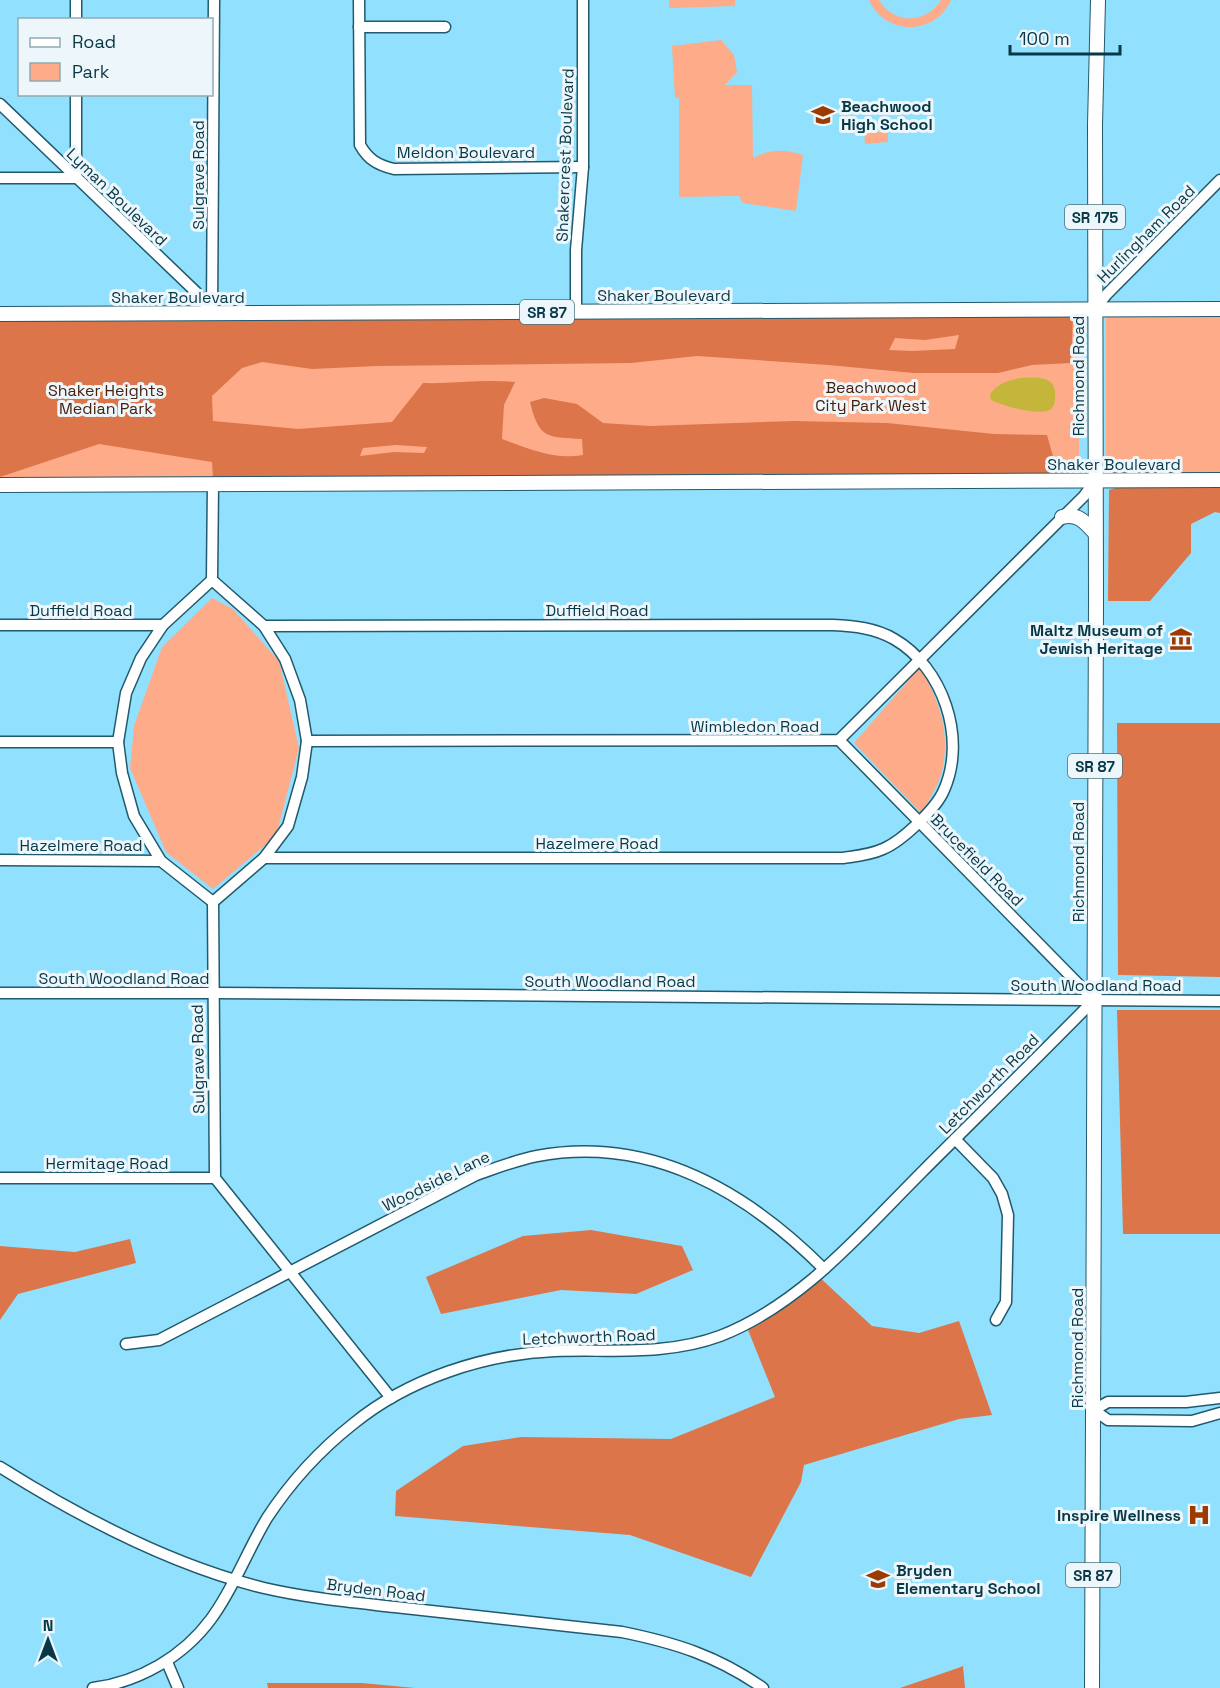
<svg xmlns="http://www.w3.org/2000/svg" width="1220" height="1688" font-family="'Space Grotesk',sans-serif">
  <rect width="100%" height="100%" fill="#91e1fe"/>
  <!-- green -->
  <g fill="#feab89">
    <path d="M669,0h66v6l-66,2z"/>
    <path d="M869,0h10c15,25 47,24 62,0h10c-16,36 -66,36 -82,0z"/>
    <path d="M721,40l13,15 3,17 -12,13h27l1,73c16,-9 32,-9 50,-3l-7,56 -53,-8 -4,-7 -60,1v-99h-4l-3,-52z"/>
    <path d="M864,132h24v10l-23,2z"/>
    <path d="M1079,309v168l-1079,8v-171z"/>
    <path d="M1220,314v164l-114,-3v-160z"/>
    <path d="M212,598l21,11 46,52 20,87 -23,88 -63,53 -47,-37 -36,-84 4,-42 28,-79z"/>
    <path d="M920,667c19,34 31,64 22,104 -3,14 -14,29 -20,43l-68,-71z"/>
  </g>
  <!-- forest -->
  <g fill="#dc754a" fill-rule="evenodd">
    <path d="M1073,316l-2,47 -39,2 -34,8h-84l-86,-8 -131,-9 -66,7 -254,3 -65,3 -50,-7 -20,6 -30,28 1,25 85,8 94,-7 31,-39c31,1 60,-4 92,-1l-11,23 -2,34c27,10 52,21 81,16l-1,-16c-35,-2 -43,0 -52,-37l14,-4 33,6 26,19 47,3 144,-5 93,2 107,11 53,1 11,39 -845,4 -1,-16 -113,-18 -99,33v-159zM959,335l-4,14 -43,2 -23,-1 6,-12 30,2zM396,445l31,2 -3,6 -30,-1 -34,4 3,-8z"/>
    <path d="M1220,486v27l-5,-1 -24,12v29l-41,48h-42l1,-111 10,-3z"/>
    <path d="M1117,723h103v254l-102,-2z"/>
    <path d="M1117,1010h103v224h-97z"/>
    <path d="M591,1230l91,16 11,24 -57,24 -75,-4 -120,24 -15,-37 97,-41z"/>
    <path d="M130,1239l6,24 -118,31 -18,26v-74l75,6z"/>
    <path d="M817,1275l55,51 47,7 40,-12 33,94 -33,4 -155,46 -3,17 -50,95 -121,-42 -235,-19 1,-25 67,-45 58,-9 150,2 104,-42 -29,-72z"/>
    <path d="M963,1666l2,22h-65l58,-20z"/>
    <path d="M267,1683h95l53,5h-147z"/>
  </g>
  <!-- water -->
  <path fill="#c4b63a" d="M1020,378c15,-1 37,-3 35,18 0,5 0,9 -4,13 -11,8 -48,-3 -60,-9l-1,-5c5,-11 19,-15 30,-17z"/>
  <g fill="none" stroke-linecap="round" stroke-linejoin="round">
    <!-- minor casing -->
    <g stroke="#215a6d" stroke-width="13">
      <g id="minor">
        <path d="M359,0l1,145c8,14 17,20 34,24l189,-2"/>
        <path d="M76,20v-20"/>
        <path d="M359,27h86"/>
        <path d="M0,104l196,188 16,21"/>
        <path d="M0,178h76v-84"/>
        <path d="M1095,309l12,-15 113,-114"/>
        <path d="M576,312v-62l7,-83v-167"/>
        <path d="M212,313l2,-313"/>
        <path d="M213,484l-1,96 52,46 21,33 15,41 7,41 -5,36 -14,49 -24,32 -51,44"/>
        <path d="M212,580l-49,45 -22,33 -15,35 -8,49 4,31 12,43 27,45 52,41"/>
        <path d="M0,625h163"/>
        <path d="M264,626l569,-1c21,1 42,3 61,14 49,28 73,99 50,151 -8,19 -42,51 -61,59 -13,6 -27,7 -40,9h-579"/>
        <path d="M839,740l255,260"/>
        <path d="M307,741l532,-1 245,-244 11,-15"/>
        <path d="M0,742h118"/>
        <path d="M0,860l161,1"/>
        <path d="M213,902l2,276 176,220"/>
        <path d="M0,993h213l1007,8"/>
        <path d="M955,1139l38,39 9,16 6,21 -2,87 -10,18"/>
        <path d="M0,1178h215"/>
        <path d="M126,1344l33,-4 317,-165c20,-7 40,-15 61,-19 114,-21 209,35 287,113"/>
        <path d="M1220,1398l-34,4h-78l-14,8 14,10 84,1 28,-8"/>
        <path d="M0,1467c78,49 174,99 264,121 43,10 87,14 131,19 76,9 151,16 227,25 54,11 95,24 141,56"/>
        <path d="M167,1662l11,26"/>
        <path d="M93,1688c46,-6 90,-31 118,-69 23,-31 36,-68 56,-101 23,-35 53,-68 86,-94 55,-45 131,-70 202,-73 55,-2 111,5 165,-15 82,-32 141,-103 202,-164 57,-57 115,-114 172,-172"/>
      </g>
    </g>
    <!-- major casing -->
    <g stroke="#215a6d" stroke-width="16">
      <g id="major">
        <path d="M0,314l1220,-5"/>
        <path d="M0,485l1220,-5"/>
        <path d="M1062,517c16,-4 23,5 33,16"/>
        <path d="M1092,1688l4,-1088 -1,-475 3,-125"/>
      </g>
    </g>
    <!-- minor -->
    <use href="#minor" stroke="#fff" stroke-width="10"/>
    <!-- major -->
    <use href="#major" stroke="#fff" stroke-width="14"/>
  </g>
  <!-- icons -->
  <defs>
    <g id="school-bare" transform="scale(1.8)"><path d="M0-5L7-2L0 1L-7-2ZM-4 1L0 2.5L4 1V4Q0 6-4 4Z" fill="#9d3a00" stroke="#edf6fa" stroke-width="2.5" paint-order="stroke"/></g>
    <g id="museum-bare" transform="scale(1.8)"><path d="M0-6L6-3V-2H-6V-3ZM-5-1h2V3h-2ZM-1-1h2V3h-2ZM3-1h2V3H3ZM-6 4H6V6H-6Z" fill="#9d3a00" stroke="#edf6fa" stroke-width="2.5" paint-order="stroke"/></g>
    <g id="hospital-bare" transform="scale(1.8)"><path d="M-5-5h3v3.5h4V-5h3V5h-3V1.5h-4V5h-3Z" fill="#9d3a00" stroke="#edf6fa" stroke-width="2.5" paint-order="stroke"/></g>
  </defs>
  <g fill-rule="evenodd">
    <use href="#school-bare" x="823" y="115"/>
    <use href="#museum-bare" x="1181" y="639"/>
    <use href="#hospital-bare" x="1199" y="1515"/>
    <use href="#school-bare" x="878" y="1579"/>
  </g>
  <g text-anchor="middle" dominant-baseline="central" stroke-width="6" stroke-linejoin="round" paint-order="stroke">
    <!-- shield labels -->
    <g fill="#edf6fa" stroke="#4c717d" stroke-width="1.5">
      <rect x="1065" y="205" width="60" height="24" rx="4.5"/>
      <rect x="520" y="300" width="54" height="24" rx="4.5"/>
      <rect x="1068" y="754" width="54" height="24" rx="4.5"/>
      <rect x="1066" y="1563" width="54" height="24" rx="4.5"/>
    </g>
    <g font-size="15" font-weight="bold" fill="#073847">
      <text x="1095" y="217">SR 175</text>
      <text x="547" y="312">SR 87</text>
      <text x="1095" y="766">SR 87</text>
      <text x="1093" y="1575">SR 87</text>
    </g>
    <!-- poi labels -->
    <g font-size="16" font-weight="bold" fill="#073847" stroke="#edf6fa" text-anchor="start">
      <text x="841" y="106">Beachwood<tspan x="841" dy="18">High School</tspan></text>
      <text x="1163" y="630" text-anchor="end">Maltz Museum of<tspan x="1163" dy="18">Jewish Heritage</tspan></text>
      <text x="1181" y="1515" text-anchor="end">Inspire Wellness</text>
      <text x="896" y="1570">Bryden<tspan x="896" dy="18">Elementary School</tspan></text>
    </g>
    <!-- street labels -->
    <g font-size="16" fill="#073847" stroke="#edf6fa">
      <text x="466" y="152">Meldon Boulevard</text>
      <text transform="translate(565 155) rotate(-88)">Shakercrest Boulevard</text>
      <text transform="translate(198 175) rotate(-90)">Sulgrave Road</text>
      <text transform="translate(117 197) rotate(44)">Lyman Boulevard</text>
      <text transform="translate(1146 234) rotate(-45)">Hurlingham Road</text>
      <text x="664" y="295">Shaker Boulevard</text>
      <text x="178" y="297">Shaker Boulevard</text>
      <text transform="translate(1078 376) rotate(-90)">Richmond Road</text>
      <text x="1114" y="464">Shaker Boulevard</text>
      <text x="81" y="610">Duffield Road</text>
      <text x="597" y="610">Duffield Road</text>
      <text x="755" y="726">Wimbledon Road</text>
      <text x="597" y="843">Hazelmere Road</text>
      <text x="81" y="845">Hazelmere Road</text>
      <text transform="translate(977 860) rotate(45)">Brucefield Road</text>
      <text transform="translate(1078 862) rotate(-90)">Richmond Road</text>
      <text x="124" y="978">South Woodland Road</text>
      <text x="610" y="981">South Woodland Road</text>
      <text x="1096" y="985">South Woodland Road</text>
      <text transform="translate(198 1059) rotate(-91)">Sulgrave Road</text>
      <text transform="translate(989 1084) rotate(-45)">Letchworth Road</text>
      <text x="107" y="1163">Hermitage Road</text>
      <text transform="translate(436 1181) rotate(-26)">Woodside Lane</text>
      <text transform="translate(589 1337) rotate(-2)">Letchworth Road</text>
      <text transform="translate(1077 1348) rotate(-90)">Richmond Road</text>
      <text transform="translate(376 1590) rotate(7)">Bryden Road</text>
    </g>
    <!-- park labels -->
    <g font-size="16" fill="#48200e" stroke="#edf6fa">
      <text x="871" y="387">Beachwood<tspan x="871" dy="18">City Park West</tspan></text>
      <text x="106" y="390">Shaker Heights<tspan x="106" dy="18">Median Park</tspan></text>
    </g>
  </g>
  <!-- legend -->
  <rect x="18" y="18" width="195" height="78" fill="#edf6fa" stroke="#91aab2" stroke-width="1.5"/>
  <rect x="30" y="38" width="30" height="9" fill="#ffffff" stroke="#91aab2" stroke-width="1.5"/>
  <text x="72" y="48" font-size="18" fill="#073847">Road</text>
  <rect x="30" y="63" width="30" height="18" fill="#feab89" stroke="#91aab2" stroke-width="1.5"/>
  <text x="72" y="78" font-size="18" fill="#073847">Park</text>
  <!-- north arrow -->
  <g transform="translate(48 1640)" stroke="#edf6fa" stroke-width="4.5" paint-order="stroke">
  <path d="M0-4.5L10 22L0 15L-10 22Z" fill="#073847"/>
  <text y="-9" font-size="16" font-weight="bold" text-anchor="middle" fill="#073847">N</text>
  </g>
  <!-- scale -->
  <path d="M1010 45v9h110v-9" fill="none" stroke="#073847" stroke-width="3"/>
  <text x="1019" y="45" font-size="18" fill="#073847" stroke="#edf6fa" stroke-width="4.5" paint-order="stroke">100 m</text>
</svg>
